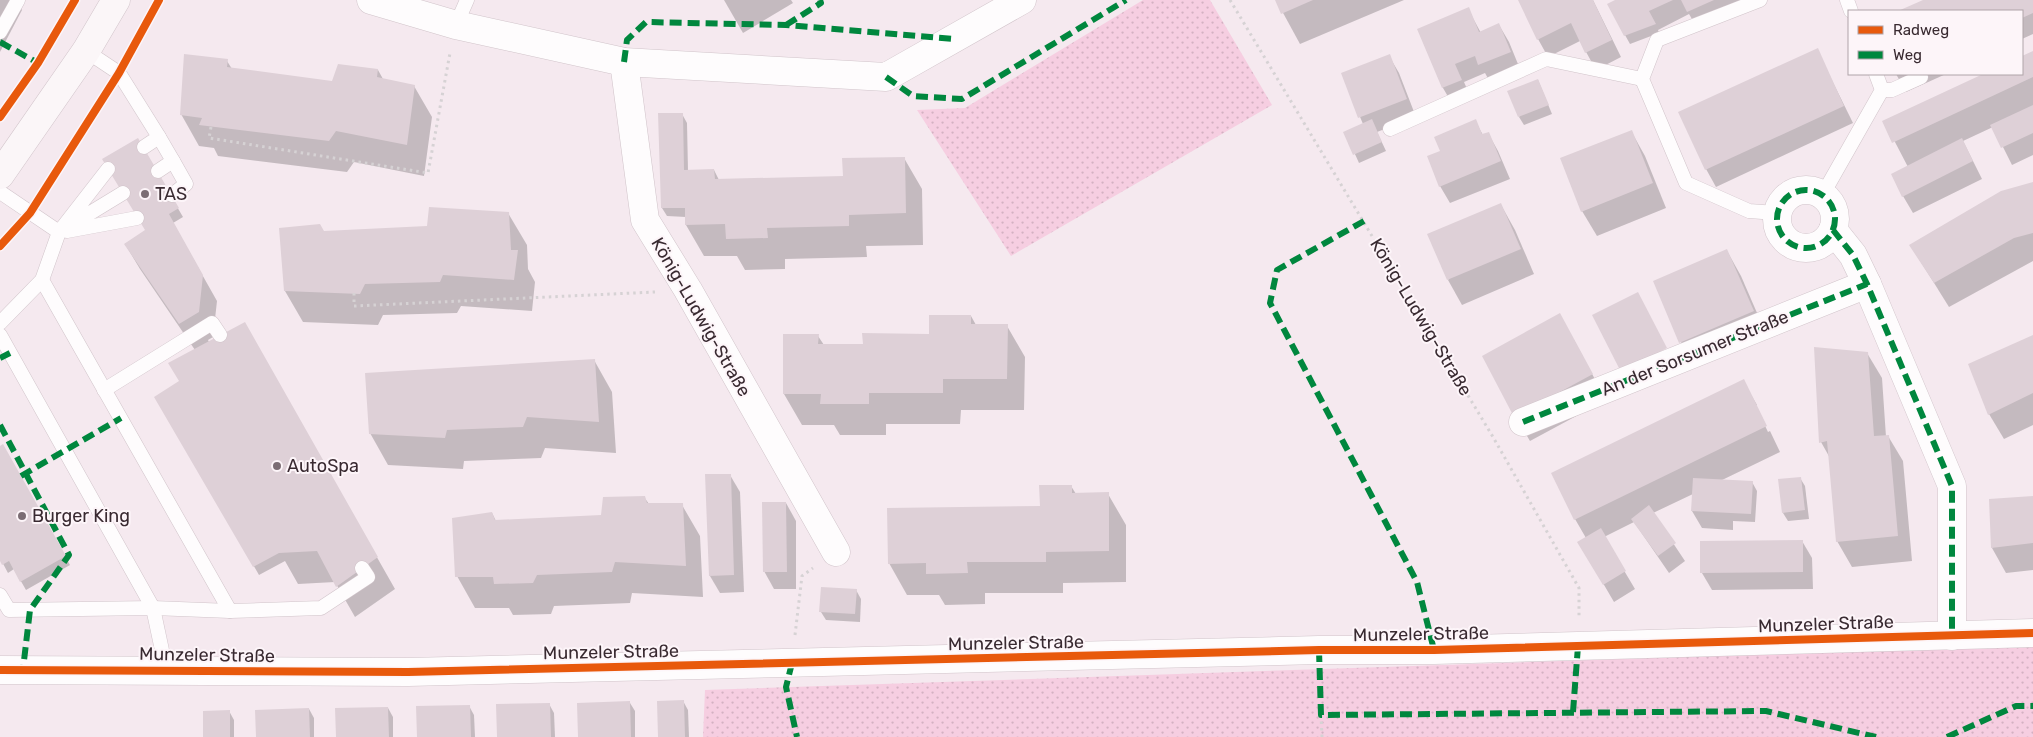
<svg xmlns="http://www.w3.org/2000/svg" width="2033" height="737" font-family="Rubik,sans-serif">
  <defs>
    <pattern id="park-dots" width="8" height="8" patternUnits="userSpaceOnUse" patternTransform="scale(1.25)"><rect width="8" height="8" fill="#f6cee1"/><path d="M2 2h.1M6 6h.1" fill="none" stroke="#d4b1c2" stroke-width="1.8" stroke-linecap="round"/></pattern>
  </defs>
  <rect width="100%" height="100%" fill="#f5e9ef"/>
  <!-- park -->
  <g fill="url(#park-dots)">
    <path d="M1143,0h67l62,105 -261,151 -94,-146 48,-2z"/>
    <path d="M2033,645v92h-1330l2,-47z"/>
  </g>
  <!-- shadow -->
  <g fill="#0003">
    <path d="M0,0h16l6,10 -22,42z"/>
    <path d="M724,0h67l2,3 -50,30z"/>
    <path d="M1276,0h128l-104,44z"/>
    <path d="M1522,0h71l28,57 -25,13 -16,-29 -32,16 -10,-18z"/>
    <path d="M1617,0h131l-50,29 -9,-15 -31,16 1,3 -29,11 -5,-9z"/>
    <path d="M1926,0h107v34l-11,5v-28h-121z"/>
    <path d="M1468,9l13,24 18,-8 10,17 11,27 -30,13 -5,-9 -21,9 7,16 -18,7 -10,-17 -24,-59z"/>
    <path d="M1817,50l36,73 -137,64 -10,-18z"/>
    <path d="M2033,52v103l-21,10 -19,-38 -30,14 19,38 -69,34 -10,-17 5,-29 -24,-46 102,-47h36v-17z"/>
    <path d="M1389,56l10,17 17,44 -39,15 9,19 -27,12 -14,-31 18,-8 -21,-50z"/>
    <path d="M227,61l5,8 101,13 45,-12 5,9 31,7 18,31 -8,59 -70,-14 -7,10 -129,-16 -4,-8 -15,-2 -18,-32z"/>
    <path d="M1896,74h50l-40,18z"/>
    <path d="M1538,80l14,34 -28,11 -5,-8z"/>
    <path d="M682,114l5,9 1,48 26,-1 5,10 125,-3 60,-19 18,31 1,56 -57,1 1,11 -82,2v10l-40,1 -8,-14h-33l-18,-31v-8l-19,-1 -5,-8z"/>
    <path d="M1475,121l8,14 5,-2 10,18 12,28 -60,24 -10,-17 1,-34z"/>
    <path d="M1631,131l14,25 21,52 -69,28 -15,-25z"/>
    <path d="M138,140l45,77 -10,6 44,78 -4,36 -5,3 1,2 53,13 133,234 -40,28 -20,-35 -37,2 -13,-23 -26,14 -103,-178 24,-15 15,-32 -55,-81 -15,-25 21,-13z"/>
    <path d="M2033,184v77l-84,46 -38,-61z"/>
    <path d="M1501,205l14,25 19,44 -72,31 -14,-25z"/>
    <path d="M508,213l19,32 1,24 7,13 -3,29 -71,-5 -4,7 -74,2 -5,10 -75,-3 -18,-31 143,-63z"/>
    <path d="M1727,251l14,25 26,60 -72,31 -14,-25 -26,-60z"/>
    <path d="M971,316l5,9 31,1 18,31 -1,53h-63l-1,14h-74v11h-46l-6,-10h-32l-18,-31 34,-58 6,9 40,1 66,-11z"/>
    <path d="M2033,337v88l-29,14 -15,-25z"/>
    <path d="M1574,340l32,60 -76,41 -15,-25z"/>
    <path d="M1867,353l15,25 4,59 2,-1 15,25 9,100 -60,6 -15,-26 -7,-83 -9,-16z"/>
    <path d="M594,360l18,32 4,61 -71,-5 -4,10 -77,3 -1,8 -75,-4 -18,-32z"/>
    <path d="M1743,381l14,24h-2l13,27 2,-1 10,21 -60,29 32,1 5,9 -2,31 -22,-1v9l-31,-2 -10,-17 1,-17 -40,19 32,48 -16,12 -35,-51 -30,15 31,52 -21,13 -35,-60 7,-4 -11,-19z"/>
    <path d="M2,446l68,119 -44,25 -12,-21 -6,4 -8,-15v-111z"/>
    <path d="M730,475l10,17 4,100 -24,1 -10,-17 -4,-100z"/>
    <path d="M1800,478l5,8 4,33 -21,2 -5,-8z"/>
    <path d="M1071,486l5,8h32l18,31v57l-63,1v10h-78v11l-40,1 -6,-10h-32l-18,-32 152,-56z"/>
    <path d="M644,497l5,7 33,1 18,31 3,61 -71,-4 -2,10 -76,3 -3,8 -38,1 -4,-7h-34l-18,-32 35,-63 4,8 106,-5z"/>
    <path d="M2033,497v73l-27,3 -14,-25z"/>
    <path d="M786,503l10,18v68h-22l-10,-18z"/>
    <path d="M1802,541l10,17 1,31 -101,1 -10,-17z"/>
    <path d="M856,590l5,9 -1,23 -34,-2 -5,-8z"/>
    <path d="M683,701l5,9 1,27h-30z"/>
    <path d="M630,703l5,8v26h-56z"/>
    <path d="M549,704l5,9 1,24h-56z"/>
    <path d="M469,706l5,9 1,22h-56z"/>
    <path d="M388,708l5,9v20h-56z"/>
    <path d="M309,709l5,9v19h-56z"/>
    <path d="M229,711l5,9v17h-29z"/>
  </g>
  <!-- building -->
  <g fill="#ded0d7">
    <path d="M1275,0h38l-32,14z"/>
    <path d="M1518,0h75l19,40 -27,13 -14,-30 -34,17z"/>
    <path d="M1615,0h58l-24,11 7,13 -32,12 -17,-32z"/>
    <path d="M1681,0h33l-27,12z"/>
    <path d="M1923,0h110v13l-11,5v-7h-124z"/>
    <path d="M1469,7l10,25 20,-9 12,29 -33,13 -3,-9 -20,8 7,16 -20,8 -25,-59z"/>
    <path d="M1818,48l26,58 -139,64 -27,-58z"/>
    <path d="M2033,51v26l-141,66 -10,-22 101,-47h39v-18z"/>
    <path d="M184,54l44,5 -1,8 105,14 6,-17 40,5 -1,8 38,8 -8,60 -71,-14 -7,10 -130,-16 3,-7 -22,-3z"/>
    <path d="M1390,54l17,45 -49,19 -17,-45z"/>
    <path d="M1538,79l11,26 -31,12 -11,-26z"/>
    <path d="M2033,105v28l-32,15 -11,-23z"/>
    <path d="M658,113h25l1,57 30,-1 1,10 128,-3 -1,-18 63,-1 1,56 -57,2v11l-82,2 1,10 -42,1 -1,-15 -40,1v-17h-24z"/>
    <path d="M1372,119l10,23 -29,13 -10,-23z"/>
    <path d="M1476,119l6,15 7,-2 12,29 -62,26 -12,-31 13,-5 -6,-14z"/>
    <path d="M1632,130l21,53 -72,29 -21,-54z"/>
    <path d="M138,138l41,70 -10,6 34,61 -4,37 -20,12 -55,-80 21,-14 -43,-71z"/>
    <path d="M1962,138l11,23 -71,36 -11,-23z"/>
    <path d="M2033,182v51l-19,5 -80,45 -25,-38 92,-54z"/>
    <path d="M1501,203l20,46 -74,31 -20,-46z"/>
    <path d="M429,207l80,5 2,38h7l-4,30 -71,-5 -3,7 -75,2 -5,10 -76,-3 -5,-63 41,-4 4,7 103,-5z"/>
    <path d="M1727,249l27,62 -75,32 -26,-62z"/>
    <path d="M1638,292l29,56 -46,24 -29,-57z"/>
    <path d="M1560,313l33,61 -79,43 -32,-61z"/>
    <path d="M929,315h42v9h37l-1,55h-64v14h-74v11h-49l1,-10h-38v-60h36l-1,10h45l-1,-11 67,1z"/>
    <path d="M245,322l133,235 -42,30 -19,-36 -38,2 -26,14 -99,-170 25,-16 -11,-18z"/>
    <path d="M2033,335v58l-45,22 -20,-51z"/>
    <path d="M1814,347l54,5 6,84 15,-1 9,101 -62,6 -9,-101 -8,2z"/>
    <path d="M595,359l4,63 -72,-5 -4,10 -76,3 -2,8 -76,-4 -4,-61z"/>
    <path d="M1744,379l23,47 -193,94 -23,-47z"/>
    <path d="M3,444l63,112 -46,26 -11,-21 -7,4 -2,-4v-115z"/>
    <path d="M705,474h26l3,101 -25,1z"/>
    <path d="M1801,477l4,33 -23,3 -4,-34z"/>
    <path d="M1693,478l60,3 -2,33 -60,-3z"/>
    <path d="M1039,485h33v8l37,-1v59l-63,1v10h-79l1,11 -42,1v-11l-38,1 -1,-56 153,-2z"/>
    <path d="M645,496l2,7h36l3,63 -71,-4 -3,10 -75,3 -4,8 -39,1 -1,-7h-38l-3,-59 40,-6 3,8 106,-5 2,-18z"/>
    <path d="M2033,496v47l-42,5 -2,-49z"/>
    <path d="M762,502h24l1,70h-24z"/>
    <path d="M1649,505l27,38 -18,13 -27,-37z"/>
    <path d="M1601,528l25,43 -23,14 -26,-43z"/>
    <path d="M1803,540v32l-103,1v-32z"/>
    <path d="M821,587l36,2 -2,25 -36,-2z"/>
    <path d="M684,700l1,37h-27l-1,-36z"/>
    <path d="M630,701l1,36h-53l-1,-34z"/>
    <path d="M550,703l1,34h-54l-1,-33z"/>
    <path d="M470,705l1,32h-54l-1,-31z"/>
    <path d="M388,707l1,30h-53l-1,-29z"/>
    <path d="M309,708l1,29h-54l-1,-27z"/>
    <path d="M230,710v27h-27v-26z"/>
  </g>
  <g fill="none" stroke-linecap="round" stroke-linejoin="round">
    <!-- lane casing -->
    <g stroke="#d1c4ca" stroke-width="15">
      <g id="lane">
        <path d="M1760,0l-103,40 -15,39 44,104 63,28 27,2"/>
        <path d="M1847,0l4,11"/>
        <path d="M456,25l11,-25"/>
        <path d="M0,32l18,-32"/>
        <path d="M86,51l33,22 40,64 -15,10"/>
        <path d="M1882,90h10l29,-13"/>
        <path d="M1390,129l156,-70 96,20"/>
        <path d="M108,169l-49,63 64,-39"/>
        <path d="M158,171l15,-10 -14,-24"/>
        <path d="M0,192l59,40 -17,48 -42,43"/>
        <path d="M1823,194l59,-104 -6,-16"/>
        <path d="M172,195l14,-11 -13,-23"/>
        <path d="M67,231l70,-13"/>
        <path d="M42,280l188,331"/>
        <path d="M0,335l153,273 13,61"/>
        <path d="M104,390l108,-67 8,12"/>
        <path d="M0,595l9,15 144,-2 77,3 91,-3 47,-31 -6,-9"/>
      </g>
    </g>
    <!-- street casing -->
    <g stroke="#d1c4ca" stroke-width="29">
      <g id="street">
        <path d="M371,0l85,25 168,37 262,15 136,-77"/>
        <path d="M624,62l21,158 43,70 148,262"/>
        <circle cx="1806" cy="219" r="29"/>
        <path d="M1833,230l20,25 14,29 85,202v150"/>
        <path d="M1523,422l344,-138"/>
        <path d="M0,670l408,2 911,-22h115l599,-17"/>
      </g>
    </g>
    <!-- secondary casing -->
    <g stroke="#d1c4ca" stroke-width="29">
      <path id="secondary" d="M0,175l86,-124 30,-51"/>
    </g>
    <!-- path -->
    <g stroke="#d6d2d4" stroke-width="3" stroke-dasharray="2.5 4" stroke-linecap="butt">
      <path d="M1230,0l263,437 86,151v28"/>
      <path d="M211,127l-2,11 219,35 22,-120"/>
      <path d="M354,293v13l301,-14"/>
      <path d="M795,635l7,-59 11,-8"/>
      <path d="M1321,715l1,22"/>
    </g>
    <!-- lane -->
    <use href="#lane" stroke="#fefcfd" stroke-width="14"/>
    <!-- street -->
    <use href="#street" stroke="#fefcfd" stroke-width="28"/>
    <!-- secondary -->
    <use href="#secondary" stroke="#fbf6f8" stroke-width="28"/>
    <!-- quiet -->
    <g stroke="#00873e" stroke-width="6" stroke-dasharray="12 6" stroke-linecap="butt">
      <path d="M786,25l35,-22 -1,-3"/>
      <path d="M0,42l38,21"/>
      <path d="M624,62l3,-22 19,-18 140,3 167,14"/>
      <path d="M886,77l27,19 49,3 164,-99"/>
      <circle cx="1806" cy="219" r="29"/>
      <path d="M1364,221l-87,49 -7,33 147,279 17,68"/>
      <path d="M1833,230l20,25 14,29 85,202v150"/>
      <path d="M0,358l10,-5"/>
      <path d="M1523,422l344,-138"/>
      <path d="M0,425l69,130 -39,55 -7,59"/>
      <path d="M21,476l100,-58"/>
      <path d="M1319,650l2,65 445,-4 110,26"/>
      <path d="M792,663l-6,24 11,50"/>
      <path d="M1573,712l5,-66"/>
      <path d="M1947,737l69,-31h17"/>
    </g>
    <!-- cycleway casing -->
    <g stroke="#fdf5f9" stroke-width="11">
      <g id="cycleway">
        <path d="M0,117l38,-54 37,-63"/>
        <path d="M0,246l30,-33 89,-140 40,-73"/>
        <path d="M0,670l408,2 911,-22h115l599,-17"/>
      </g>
    </g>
    <!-- cycleway -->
    <use href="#cycleway" stroke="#e8590c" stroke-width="8"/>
  </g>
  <!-- markers -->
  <g fill="#7b6d74" stroke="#fdf5f9" stroke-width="2">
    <circle cx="145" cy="194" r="5"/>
    <circle cx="277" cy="466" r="5"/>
    <circle cx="22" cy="516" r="5"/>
  </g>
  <g text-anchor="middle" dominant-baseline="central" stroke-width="4" stroke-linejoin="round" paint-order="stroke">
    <!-- poi labels -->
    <g font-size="18" fill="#392a31" stroke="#fdf5f9" text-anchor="start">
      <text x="155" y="194">TAS</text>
      <text x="287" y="466">AutoSpa</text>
      <text x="32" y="516">Burger King</text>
    </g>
    <!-- street labels -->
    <g font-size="18" fill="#392a31" stroke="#fdf5f9">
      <text transform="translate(701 317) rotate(60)">König-Ludwig-Straße</text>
      <text transform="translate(1421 317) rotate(59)">König-Ludwig-Straße</text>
      <text transform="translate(1695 353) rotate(-22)">An der Sorsumer Straße</text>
      <text transform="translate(1826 624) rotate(-2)">Munzeler Straße</text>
      <text transform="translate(1421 634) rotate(-1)">Munzeler Straße</text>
      <text transform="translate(1016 643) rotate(-1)">Munzeler Straße</text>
      <text transform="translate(611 652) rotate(-1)">Munzeler Straße</text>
      <text transform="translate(207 655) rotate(1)">Munzeler Straße</text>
    </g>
  </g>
  <!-- legend -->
  <rect x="1848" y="10" width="175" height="65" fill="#fdf5f9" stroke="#afa4a9"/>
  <rect x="1858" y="26" width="25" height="8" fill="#e8590c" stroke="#afa4a9"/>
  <text x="1893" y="35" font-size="15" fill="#392a31">Radweg</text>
  <rect x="1858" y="51" width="25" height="8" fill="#00873e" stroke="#afa4a9"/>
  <text x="1893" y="60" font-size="15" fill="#392a31">Weg</text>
</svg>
